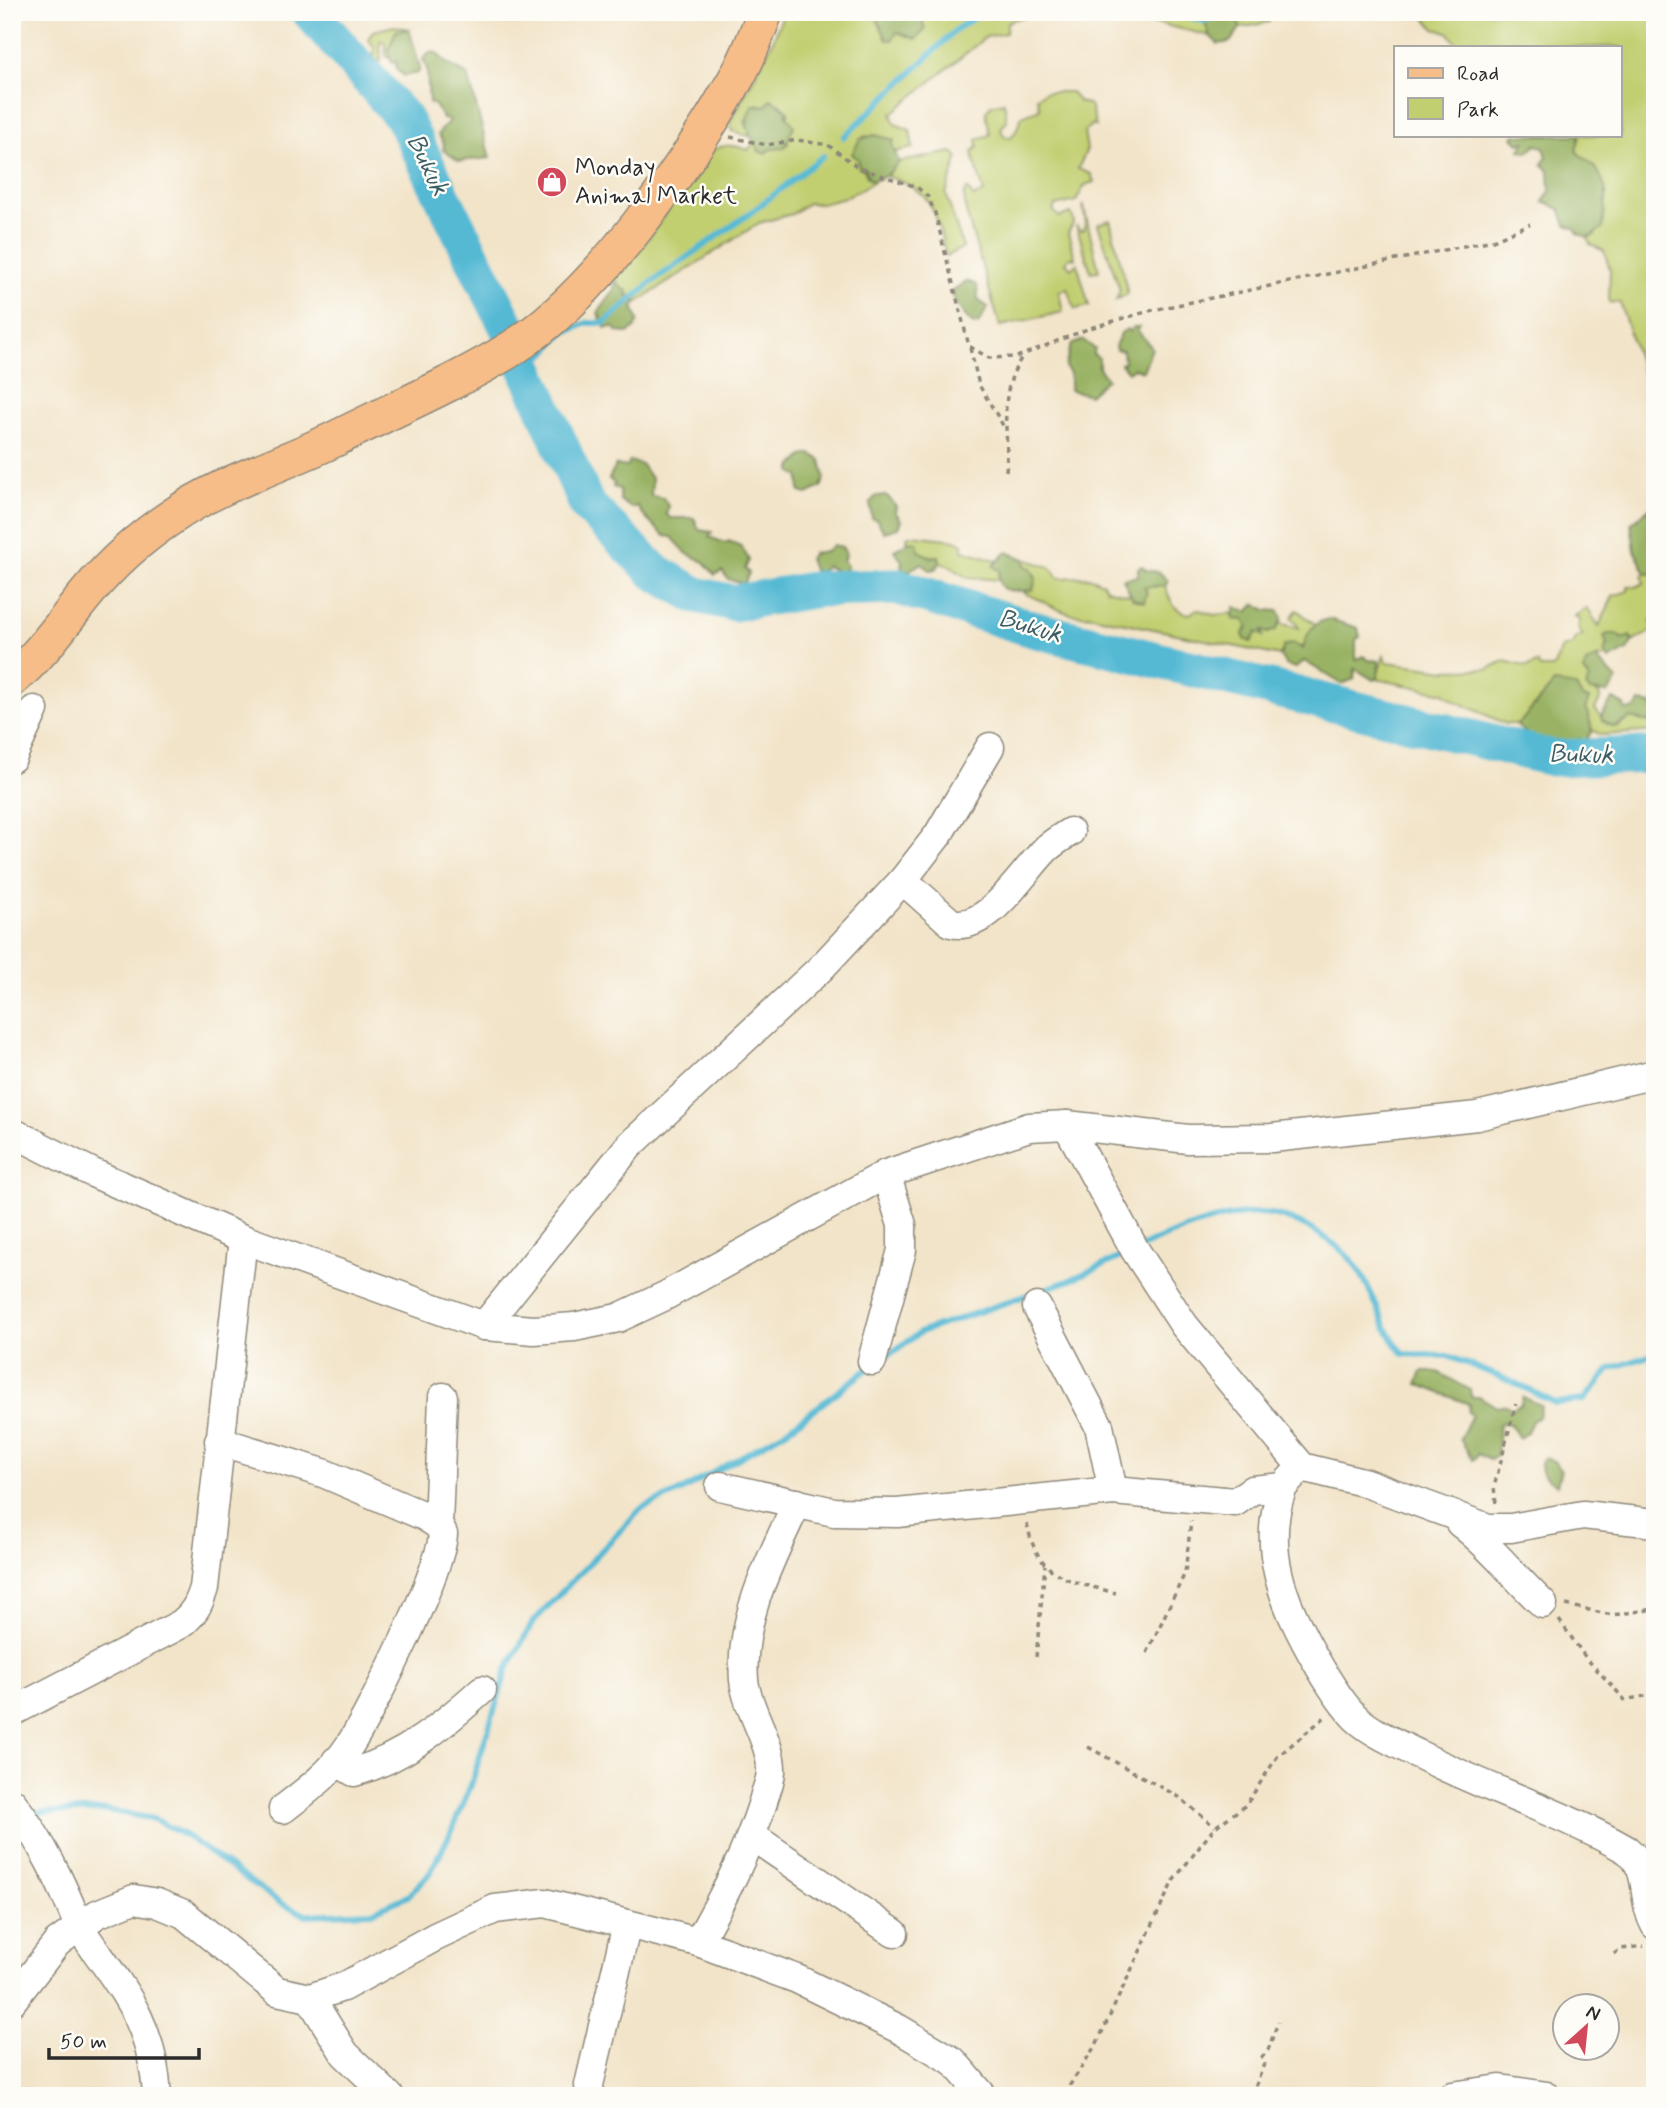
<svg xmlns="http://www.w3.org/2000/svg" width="1667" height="2108" font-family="Mynerve,sans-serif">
  <rect width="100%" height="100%" fill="#fdfcf7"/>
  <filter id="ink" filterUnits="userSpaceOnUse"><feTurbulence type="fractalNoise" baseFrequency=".0143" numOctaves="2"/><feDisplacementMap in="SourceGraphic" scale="14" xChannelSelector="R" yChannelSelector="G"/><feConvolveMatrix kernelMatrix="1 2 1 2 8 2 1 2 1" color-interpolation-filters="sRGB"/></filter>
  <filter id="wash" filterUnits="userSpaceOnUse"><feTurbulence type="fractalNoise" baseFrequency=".00686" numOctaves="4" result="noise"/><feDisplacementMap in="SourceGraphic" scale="28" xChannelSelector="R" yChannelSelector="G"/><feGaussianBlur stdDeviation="1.57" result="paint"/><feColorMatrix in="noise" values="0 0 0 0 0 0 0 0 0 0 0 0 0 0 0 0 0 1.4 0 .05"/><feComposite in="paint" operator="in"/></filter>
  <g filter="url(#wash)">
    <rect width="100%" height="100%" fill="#f2e4c9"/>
    <!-- green -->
    <g fill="#c2cf71" stroke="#767d4e" stroke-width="2">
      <path d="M784,12h425l-6,3 7,21c-55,-14 -149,-36 -203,-14l-1,11 -20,4 -95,77 4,10 15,6 3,18 -18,4 -10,-13 -21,-3 -6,23 10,19 6,3c-18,13 -44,25 -66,22l-16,11 -33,9 -123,80 -2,-6 -8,-2 -11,-16 16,-16 75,-107c13,-13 26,-12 42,-6l6,-7 6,9 28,-8v-33l-8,-8 -14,3 -9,-2 -12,17 6,16 -19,-6 -2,-8 42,-80z"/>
      <path d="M1266,12l3,10 -29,6 -4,-15z"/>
      <path d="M1420,12h235v400l-35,-109 -11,-1 1,-32 -6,-19 -14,-7 -2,-7 7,-2 9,-16 -2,-9c16,-24 -13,-42 -26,-59l4,-16h40v-88h-161l-11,-15 -13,-3z"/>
      <path d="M394,26l15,3 -16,8 -4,21 -3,-2 -1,-14 -5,-1 1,20h-4l-4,-5 2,-8 -7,-9 5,-8z"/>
      <path d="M1046,92h25l8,10 11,3 6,21 -4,-2 -8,8 3,17 -9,20 13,5 3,8 -9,3 -9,16 -21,5 -2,4 6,7 12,-4 3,9 -6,11 7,25 -6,-1 -3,6 5,5 6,-5 12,43 -14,3 -8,-21 -8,4 4,20 -63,14 -34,-114 -2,-17 3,-6 7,8 10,-4 -12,-41 6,-5 -1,-8 13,-4 -4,-23 5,-7 13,-3 3,19 -6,7 2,7 6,3 6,-5 7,-17 18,-7 -3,-12z"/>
      <path d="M952,152l6,5 -12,37 17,54 -17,8c-11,-45 -11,-65 -60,-80l13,-14z"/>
      <path d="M1083,204l16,67 -8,1 -15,-47 3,5h5l2,-7z"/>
      <path d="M1110,220l18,74 -12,6 4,-10 -22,-66z"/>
      <path d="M912,535l44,5 7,4v6l36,11 -4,2 5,8 -2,9 -32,-3 -16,-11 -10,-3 -1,-7c-14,2 -20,-4 -27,-15l-5,1v-5z"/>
      <path d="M1024,559l26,8 8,11 31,-1 14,6 3,6 25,6 2,4 11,-4 1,-8 20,-1c6,15 7,25 25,28l7,-5 17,6 18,-2 1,6h11l4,8 -5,7 2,5 6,3 6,-11 6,4 -1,-5 6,3 10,-10 21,5 -8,-10 6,-8 19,15 -11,22 -21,-1 -4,10 -192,-41c-23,3 -44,-15 -64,-22l10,-6c1,-12 -10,-18 -10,-28z"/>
      <path d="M1649,571l6,2v41l-4,8 3,8 -22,12v-4l-9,1 -7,-5h-8l-3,23 -9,1 -7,20 1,13 9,2 1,7 -5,9 12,15 11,3 12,-9 19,4 6,-7v16l-54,4 -9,-5 -10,-33 -7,-11c-32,-1 -36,18 -56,38h-13l-53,-24 -9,-7 -68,-14 8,-23 3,6 59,8 42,-1 16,-8 24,6 9,-4 3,5h13l9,-20 10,-3 5,-8 6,-1 -5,-8 2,-8 -5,-4 12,-8 12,19 14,-31 15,-5v-5l8,1 8,-4 -2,-7z"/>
    </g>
    <!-- forest -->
    <g fill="#99b263" stroke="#626e47" stroke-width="2">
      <path d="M874,12h46l5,18 -9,9 -19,-7 -5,8h-5z"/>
      <path d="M1209,12h29l-2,2 4,14 -10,14 -12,2 -8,-8 -8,-21z"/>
      <path d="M409,29l11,39 -2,5 -14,3 -8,-7 1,-7 -5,1 -4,-13 8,-19z"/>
      <path d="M430,52l7,1 9,10 22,12 22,83 -31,3 -16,-11 1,-6 -6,-10 12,-14 -7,-1 -8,-14 -6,-2 -2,-34 -4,-10z"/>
      <path d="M771,99l17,12 -2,4 8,11 -10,22 -13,1 -6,4 -5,-1c-11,-17 -19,-29 -7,-47l13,1z"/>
      <path d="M875,135l19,5 -2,5 7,17 -13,14 -12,5 -6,-3 -3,-10h-6l-1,-9 -6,-5 8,-15z"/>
      <path d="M1515,135h65l-4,16c5,6 8,6 13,11 23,19 16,42 14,66l-15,9 -10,-3 -3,-6 -9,-3 -6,-16 -17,-7 7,-11 -1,-20 -7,-7 5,-7 -3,-10 -8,-2 -8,7 -8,-2 5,-9 -6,2 -6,-6z"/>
      <path d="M615,279l7,10 6,2 -1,4 7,2 2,6 -3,3 5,15 -3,7 -7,5 -11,-1 -4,-5 -8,1 -7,-15 16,-22z"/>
      <path d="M967,281l10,4 1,15 10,7 -10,17h-5c-8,-8 -19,-20 -21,-32z"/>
      <path d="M1133,327h6l-2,3 15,18 -9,23 -9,-3 -6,4 -7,-8 3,-2 -1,-11 -7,-1 -1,-4 6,-13 6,-4 3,3z"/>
      <path d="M1083,340l12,9 -2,5 6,4v10l8,11 -18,16 -19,-5v-17l-5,-6 6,-22z"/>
      <path d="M811,454l10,6 4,18 -4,9 -14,7 -7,-2 -1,-16 -7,-4v-5l11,-11z"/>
      <path d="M630,461l12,4 10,15 -1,16 12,2 6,9 -3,6 4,5h24l5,12 13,2 -3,5 16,6 4,-2 12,5 8,14 -4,9 4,4 -5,11 -16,-5 -6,-8 -7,4 -11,-13 -18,-9 -14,-16 -7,-1c-10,-9 -22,-18 -28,-30l-6,2 -11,-8v-11l-7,-2 1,-4 -5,-4 7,-14 11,2z"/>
      <path d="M876,496h11l9,10 -1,6 6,8 -3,8 -14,4 -7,-12 -5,-2 -2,-15z"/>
      <path d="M1652,506l3,1v66l-9,1 -11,-23 -4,-27z"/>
      <path d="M912,541l5,1 2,9 11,6 9,-1 1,7 -5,6 -6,1 -7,-7 -14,8 -7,-4 1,-6 -8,-11z"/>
      <path d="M833,545l9,2 4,7 -3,6 4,6 -2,4 -7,2 -11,-6 -8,6 -6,-2 -4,-11 4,-6 14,-2z"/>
      <path d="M1007,552l17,7v7l7,2 5,10 -3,12c-15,1 -39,7 -33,-19l-7,-5z"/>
      <path d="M1142,566l4,4 13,2 9,9 -3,5 -21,1 3,5 -3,10 -11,-3 -10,-20 15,-3v-8z"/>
      <path d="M1255,604l11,6 13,1 3,8 -6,11 -8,3 -6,-3 1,6 -6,-4 -6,10 -6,-3 -2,-5 5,-7 -4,-7 -11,-1 2,-12 13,5z"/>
      <path d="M1329,619l29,9 2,9 -4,2v21l8,-4 4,4 11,1 -1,17 -4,2 -19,-11 -1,10 -12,5 -38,-23 -8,7 -10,-3 -6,-9 4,-10 9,-3 10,6c3,-13 8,-27 26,-30z"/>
      <path d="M1608,634h8l7,5 7,-3 2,6 -5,8 -18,10 -5,-9 3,-6 -3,-9z"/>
      <path d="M1596,658l21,22 -9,13 -18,-2 -4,-4 3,-9 -5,-6 2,-9z"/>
      <path d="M1554,683l21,3 7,11 7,2 -3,8 6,23 -6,11 -7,-2 -4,9c-10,0 -22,9 -28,-3l-11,4 -9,-6 1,-8 -11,-9z"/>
      <path d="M1613,699l11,6 1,5 10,-1 5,-7 12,2 3,11 -6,7 -19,-4 -16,9 -12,-7 -1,-4z"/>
      <path d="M1422,1372h16l32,18 1,7h9l17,10 9,-2 6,4 9,-5 2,-7 18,8 -2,12 -7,4 -5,11 -8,6 -8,-13 -7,-3 -5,3 -2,31 -7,4 -12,-6 -5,6 -13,-21 12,-24 -4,-3 1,-8 -52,-20z"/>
      <path d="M1544,1458l10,3 7,9 -4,15c-10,-8 -16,-7 -16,-23z"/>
    </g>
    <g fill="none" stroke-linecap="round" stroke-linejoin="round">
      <!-- stream -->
      <g stroke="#55b9d4" stroke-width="6">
        <path d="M1174,12l29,9 22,-9"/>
        <path d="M844,137l113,-108 26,-17"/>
        <path d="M528,371l36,-38 23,-10h17l48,-41 101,-71 70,-55"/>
        <path d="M1143,1246c34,-15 76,-32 114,-33 33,-1 83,29 101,56 18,27 24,61 46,85l44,2 65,26 42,21 29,-3 26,-31 45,-15"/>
        <path d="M884,1358l37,-26 147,-51 59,-27"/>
        <path d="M30,1813l76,-3 48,9 32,17 96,68 24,11 66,-3 36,-16 22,-23 22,-43 19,-45 36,-116 26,-47 109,-114 39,-17 105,-60 83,-63"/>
      </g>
      <!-- river -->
      <g stroke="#55b9d4" stroke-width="37">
        <path d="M310,12l94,107 109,219"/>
        <path d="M523,361l64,144 68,67 41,23 38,8 85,-14 80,-2 137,43 516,128 103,-3"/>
      </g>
    </g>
  </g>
  <g filter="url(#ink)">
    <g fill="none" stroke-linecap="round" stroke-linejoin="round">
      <!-- minor casing -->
      <g stroke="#8e887a" stroke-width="31">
        <g id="minor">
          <path d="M12,758l22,-48"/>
          <path d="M903,880l48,43c37,10 72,-52 96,-75 7,-6 15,-11 23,-16"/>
          <path d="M1067,1125l68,125 49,75 118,142 61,15 125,46h23l72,-13 72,8"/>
          <path d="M12,1132l81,41 150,66 241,87 50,4 40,-3 44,-9 47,-22 221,-122 143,-47 38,-2 121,14 84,-1 205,-22 178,-42"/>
          <path d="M1037,1307l62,119 14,65"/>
          <path d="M484,1326l145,-180 191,-177 83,-89 35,-45 52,-88"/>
          <path d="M872,1361l30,-111v-25l-16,-51"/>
          <path d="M219,1441l104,32 101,43 14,9 5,9c-1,35 -72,179 -94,212 -17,26 -41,44 -66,63"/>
          <path d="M720,1486l114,26 63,1 216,-22 122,11 17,-12 31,-3 12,-13"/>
          <path d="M1283,1487c-17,43 -9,86 9,127 13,29 42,82 64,104 16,15 44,27 64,37 67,34 143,58 207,95 25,20 14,50 28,75"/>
          <path d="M1460,1523c31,23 54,54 83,81"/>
          <path d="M438,1525l5,-128"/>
          <path d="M12,1712l169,-88c13,-10 18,-20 23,-36l39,-349"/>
          <path d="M336,1761l18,11c51,-14 90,-48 128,-82"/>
          <path d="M12,1802c30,40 49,79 67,125l18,-13 37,-15 23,4 27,11 93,77 33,7 33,-11 92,-50 60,-28 50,-6 153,39 99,37 102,50 54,32 30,35"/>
          <path d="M752,1836l142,97"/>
          <path d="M698,1942c26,-46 49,-90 65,-140 2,-10 8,-21 8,-31 1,-28 -24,-62 -27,-91 -5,-62 28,-123 53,-177"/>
          <path d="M310,1998l35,56 44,42"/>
          <path d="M12,2001l45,-58 22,-16c41,60 74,93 78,169"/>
          <path d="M590,2096l-1,-11 38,-161"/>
          <path d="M1452,2096l48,-7 47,7"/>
        </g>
      </g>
      <!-- major casing -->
      <g stroke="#8e887a" stroke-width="38">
        <path id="major" d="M12,679c31,-26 51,-57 76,-87 23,-28 52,-54 82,-74 51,-36 112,-53 167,-80 57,-29 119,-55 174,-89 85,-53 178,-186 227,-274 11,-19 19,-42 27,-63"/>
      </g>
      <!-- path -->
      <g stroke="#8e887a" stroke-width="3.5" stroke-dasharray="5 5" stroke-linecap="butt">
        <path d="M730,137l37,8 30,-5 31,5 31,23 58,19 11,10 7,16 34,133 20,12 28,-1 73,-29 63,-18 340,-70 37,-16"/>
        <path d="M970,348l9,37 25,42"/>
        <path d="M1006,471c4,-43 -10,-73 16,-114"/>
        <path d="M1496,1503l-2,-16 22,-83"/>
        <path d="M1027,1523c10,55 42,58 89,70"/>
        <path d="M1566,1605l46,10 43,-6"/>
        <path d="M1559,1620l27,38 39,42 30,-6"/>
        <path d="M1147,1653l38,-80 6,-52"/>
        <path d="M1036,1657l9,-92"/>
        <path d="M1088,1747l91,50 36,30"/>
        <path d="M1614,1954l7,-5 23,-3"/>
        <path d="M1070,2096v-11l27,-42 76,-162 42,-54 31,-22 31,-48 48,-40"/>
        <path d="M1252,2096l12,-32 -2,-7 6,-7 10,-28"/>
      </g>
      <!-- minor -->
      <use href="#minor" stroke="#fff" stroke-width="28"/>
      <!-- major -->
      <use href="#major" stroke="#f7bd88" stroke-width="35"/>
    </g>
  </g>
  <!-- icons -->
  <defs>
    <g id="shop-disc" transform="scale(1.575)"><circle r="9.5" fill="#d1495b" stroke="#fdfcf7"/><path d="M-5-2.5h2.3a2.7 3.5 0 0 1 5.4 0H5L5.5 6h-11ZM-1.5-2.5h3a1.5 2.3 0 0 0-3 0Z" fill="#fff"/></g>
  </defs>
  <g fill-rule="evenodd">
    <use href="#shop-disc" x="552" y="182"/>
  </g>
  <g text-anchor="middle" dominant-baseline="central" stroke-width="5" stroke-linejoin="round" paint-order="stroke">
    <!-- poi labels -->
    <g font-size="24" fill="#2b2b2b" stroke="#fdfcf7" text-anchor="start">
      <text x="575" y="168">Monday<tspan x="575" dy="28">Animal Market</tspan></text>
    </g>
    <!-- water labels -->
    <g font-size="26" font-style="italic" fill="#3a5d66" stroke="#fdfcf7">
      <text transform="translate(427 165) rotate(64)">Bukuk</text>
      <text transform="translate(1030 627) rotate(16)">Bukuk</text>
      <text transform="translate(1581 755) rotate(1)">Bukuk</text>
    </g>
  </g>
  <!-- margin -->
  <rect width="1667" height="2108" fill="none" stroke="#fdfcf7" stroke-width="42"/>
  <!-- legend -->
  <rect x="1394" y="46" width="228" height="91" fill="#fdfcf7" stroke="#a9a8a5" stroke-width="2"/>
  <rect x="1408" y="68" width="35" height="10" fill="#f7bd88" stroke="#a9a8a5" stroke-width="2"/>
  <text x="1457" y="80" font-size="21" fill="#2b2b2b">Road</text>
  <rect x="1408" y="98" width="35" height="21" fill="#c2cf71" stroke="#a9a8a5" stroke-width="2"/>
  <text x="1457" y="116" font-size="21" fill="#2b2b2b">Park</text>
  <!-- north arrow -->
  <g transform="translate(1586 2027) rotate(27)"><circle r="33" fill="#fdfcf7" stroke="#a9a8a5" stroke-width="2"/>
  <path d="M0-5L12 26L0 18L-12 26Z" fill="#d1495b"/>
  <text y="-10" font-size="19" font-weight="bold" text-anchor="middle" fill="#2b2b2b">N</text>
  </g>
  <!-- scale -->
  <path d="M49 2048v10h150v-10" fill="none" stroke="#2b2b2b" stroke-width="3.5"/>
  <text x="60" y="2048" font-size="21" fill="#2b2b2b" stroke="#fdfcf7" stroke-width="5" paint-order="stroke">50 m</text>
</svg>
